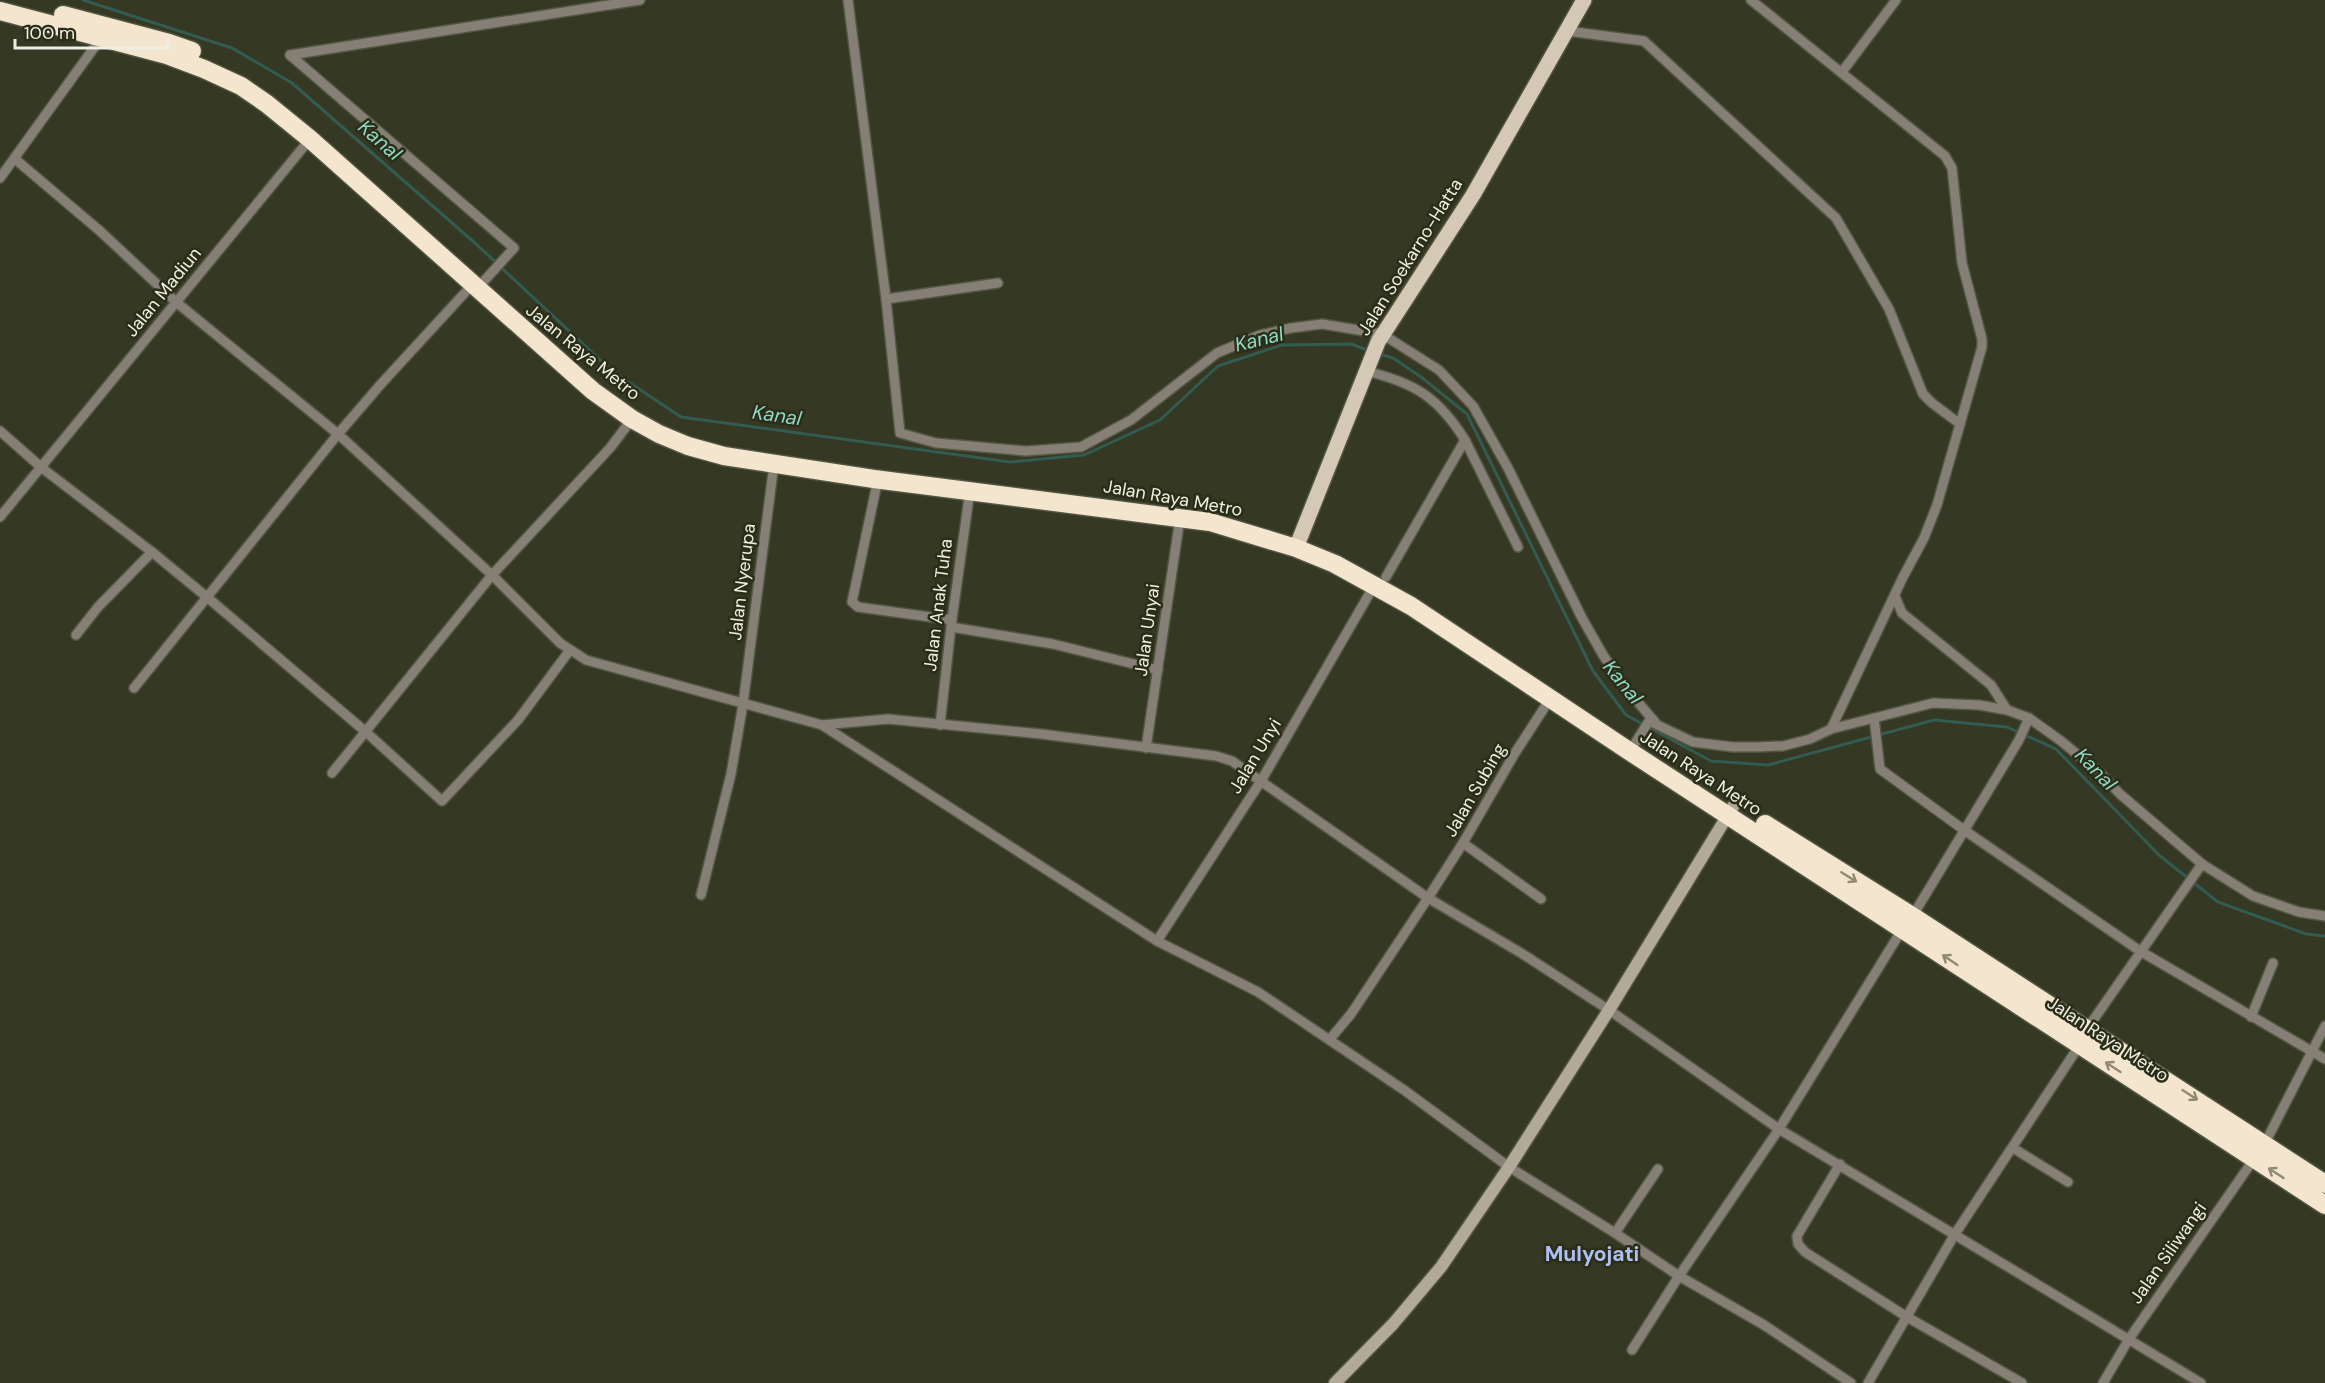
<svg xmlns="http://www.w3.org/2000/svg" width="2325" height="1383" font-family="'DM Sans',sans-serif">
  <rect width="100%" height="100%" fill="#353822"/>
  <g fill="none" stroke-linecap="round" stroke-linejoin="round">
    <!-- stream -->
    <g stroke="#325b51" stroke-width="3">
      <path d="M83,0l149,48 60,35 183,160 137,128 69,46 329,45 74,-7 76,-35 58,-54 64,-21 69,-1 19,7"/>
      <path d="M1379,354l14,4 28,19 46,37 126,257 33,44 85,46 57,4 166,-45 73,7 49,22 104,107 58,46 88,32 19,2"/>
    </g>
    <!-- street casing -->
    <g stroke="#525541" stroke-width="12">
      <g id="street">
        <path d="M848,0l38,299"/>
        <path d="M1751,0l194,156 7,12 10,95 20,76v8l-45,158 -13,33 -21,39 -72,152"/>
        <path d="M1567,31l77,10 192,177 53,91 34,85 9,9 28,21"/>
        <path d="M290,55l350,-55"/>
        <path d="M290,55l224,193 -30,33"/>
        <path d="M1842,72l54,-72"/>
        <path d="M15,159l85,72 76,71 162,132 154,141 68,68 26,17 236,65 66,-6 153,15 175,22 16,5 196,137 93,55 88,57 170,119 422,254"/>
        <path d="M0,178l101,-140"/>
        <path d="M998,283l-112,16 14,134 36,10 90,8 55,-4 50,-27 86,-67 43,-18 31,-7 31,-4 60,10 57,36 34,36 35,62 74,150 21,37 20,30 32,37"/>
        <path d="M1366,371c49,12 72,26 99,69l-79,137"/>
        <path d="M0,431l42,37 110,84 56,46 158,134 76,69 76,-81 52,-70"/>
        <path d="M1465,440l53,107"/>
        <path d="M878,479l-26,123 6,5 94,13"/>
        <path d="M0,517l310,-378"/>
        <path d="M1895,596l7,17 89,72 16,25"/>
        <path d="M951,627l102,17 105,26"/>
        <path d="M76,635l22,-28 54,-55"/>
        <path d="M134,688l204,-254 43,-50 91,-99"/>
        <path d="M1874,718l6,51 84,61 176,121 185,108"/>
        <path d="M822,725l335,216 101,51 146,98 105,77 106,66 64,43 85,49 87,58"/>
        <path d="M940,725l11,-98 19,-137"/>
        <path d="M1634,745l15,-24 44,21 40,5h24l26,-1 27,-7 21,-10 102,-26 46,2 28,5 22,8 32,23 39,32 20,21 82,70 -115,165"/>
        <path d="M1146,748l34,-230"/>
        <path d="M332,773l160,-198 118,-127 22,-29"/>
        <path d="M1463,843l78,56"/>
        <path d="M2202,864l51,32 46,16 26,4"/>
        <path d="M701,895l30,-121 12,-70 31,-240"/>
        <path d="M1912,917l107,-177 10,-22"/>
        <path d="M1157,941l104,-160 114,-197"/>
        <path d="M2251,1017l22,-54"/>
        <path d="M1330,1039l21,-25 77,-116 35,-55 52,-90 35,-54"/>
        <path d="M2264,1145l61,-119"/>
        <path d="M2013,1148l55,34"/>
        <path d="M1840,1164l-43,72 1,8 7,8 102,65 115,66"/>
        <path d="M1615,1233l43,-64"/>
        <path d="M1632,1350l47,-74 100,-147 124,-201"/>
        <path d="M1868,1383l87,-149 124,-188"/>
        <path d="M2103,1383l26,-44 127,-183"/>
      </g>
    </g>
    <!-- secondary casing -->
    <g stroke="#525541" stroke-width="15">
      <path id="secondary" d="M1335,1383l58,-59 48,-57 68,-100 100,-157 125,-205"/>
    </g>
    <!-- primary casing -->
    <g stroke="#525541" stroke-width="18">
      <path id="primary" d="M1296,548l82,-206 95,-147 111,-195"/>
    </g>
    <!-- highway casing -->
    <g stroke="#525541" stroke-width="21">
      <g id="highway">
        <path d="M0,11l167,44 37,14 37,17 26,18 43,35 283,252 39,28 27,15 29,12 36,10 150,23 336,43 86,26 39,16 76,42 218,145 696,454"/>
        <path d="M63,15l106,28 23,8"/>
        <path d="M1765,824l147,92 413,268"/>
      </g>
    </g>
    <!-- street -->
    <use href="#street" stroke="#857f76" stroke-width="9"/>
    <!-- secondary -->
    <use href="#secondary" stroke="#b2a999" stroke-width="12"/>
    <!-- primary -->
    <use href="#primary" stroke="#d5c9b5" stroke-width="15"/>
    <!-- highway -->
    <use href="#highway" stroke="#f4e6ce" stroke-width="18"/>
  </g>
  <!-- one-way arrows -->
  <defs><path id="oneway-shaft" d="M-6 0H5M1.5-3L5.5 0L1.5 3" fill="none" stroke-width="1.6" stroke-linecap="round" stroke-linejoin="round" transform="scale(1.5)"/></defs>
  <g stroke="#908a73">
    <use href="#oneway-shaft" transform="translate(1849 877) rotate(32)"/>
    <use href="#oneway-shaft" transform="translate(1950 960) rotate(-146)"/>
    <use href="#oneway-shaft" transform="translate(2113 1067) rotate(-147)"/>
    <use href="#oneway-shaft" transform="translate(2190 1095) rotate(33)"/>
    <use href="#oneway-shaft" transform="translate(2276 1173) rotate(-147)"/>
  </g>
  <g text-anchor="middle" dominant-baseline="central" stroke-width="5" stroke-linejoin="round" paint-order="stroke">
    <!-- street labels -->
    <g font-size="18" fill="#edefe2" stroke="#2b2d18">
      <text transform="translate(1410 257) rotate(-58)">Jalan Soekarno-Hatta</text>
      <text transform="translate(163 292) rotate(-51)">Jalan Madiun</text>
      <text transform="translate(583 352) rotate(39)">Jalan Raya Metro</text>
      <text transform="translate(1173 498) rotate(10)">Jalan Raya Metro</text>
      <text transform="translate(742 582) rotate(-83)">Jalan Nyerupa</text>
      <text transform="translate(938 605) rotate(-83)">Jalan Anak Tuha</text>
      <text transform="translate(1147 630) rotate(-82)">Jalan Unyai</text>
      <text transform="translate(1255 756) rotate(-59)">Jalan Unyi</text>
      <text transform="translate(1701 773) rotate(33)">Jalan Raya Metro</text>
      <text transform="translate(1475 790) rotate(-60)">Jalan Subing</text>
      <text transform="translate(2108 1039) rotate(33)">Jalan Raya Metro</text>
      <text transform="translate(2168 1253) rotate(-55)">Jalan Siliwangi</text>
    </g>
    <!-- water labels -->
    <g font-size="20" font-style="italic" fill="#8ed9c5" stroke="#2b2d18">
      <text transform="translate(380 140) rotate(41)">Kanal</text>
      <text transform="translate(1259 339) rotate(-14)">Kanal</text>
      <text transform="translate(777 415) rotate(8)">Kanal</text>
      <text transform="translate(1623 682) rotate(51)">Kanal</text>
      <text transform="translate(2096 769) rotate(46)">Kanal</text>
    </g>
    <!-- quarter labels -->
    <g font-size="21" font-weight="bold" fill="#adbff5" stroke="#2b2d18">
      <text x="1592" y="1254">Mulyojati</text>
    </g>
  </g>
  <!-- scale -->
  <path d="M15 39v9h153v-9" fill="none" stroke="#edefe2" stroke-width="3"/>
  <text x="24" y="39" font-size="18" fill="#edefe2" stroke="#2b2d18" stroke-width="4.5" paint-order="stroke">100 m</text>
</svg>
